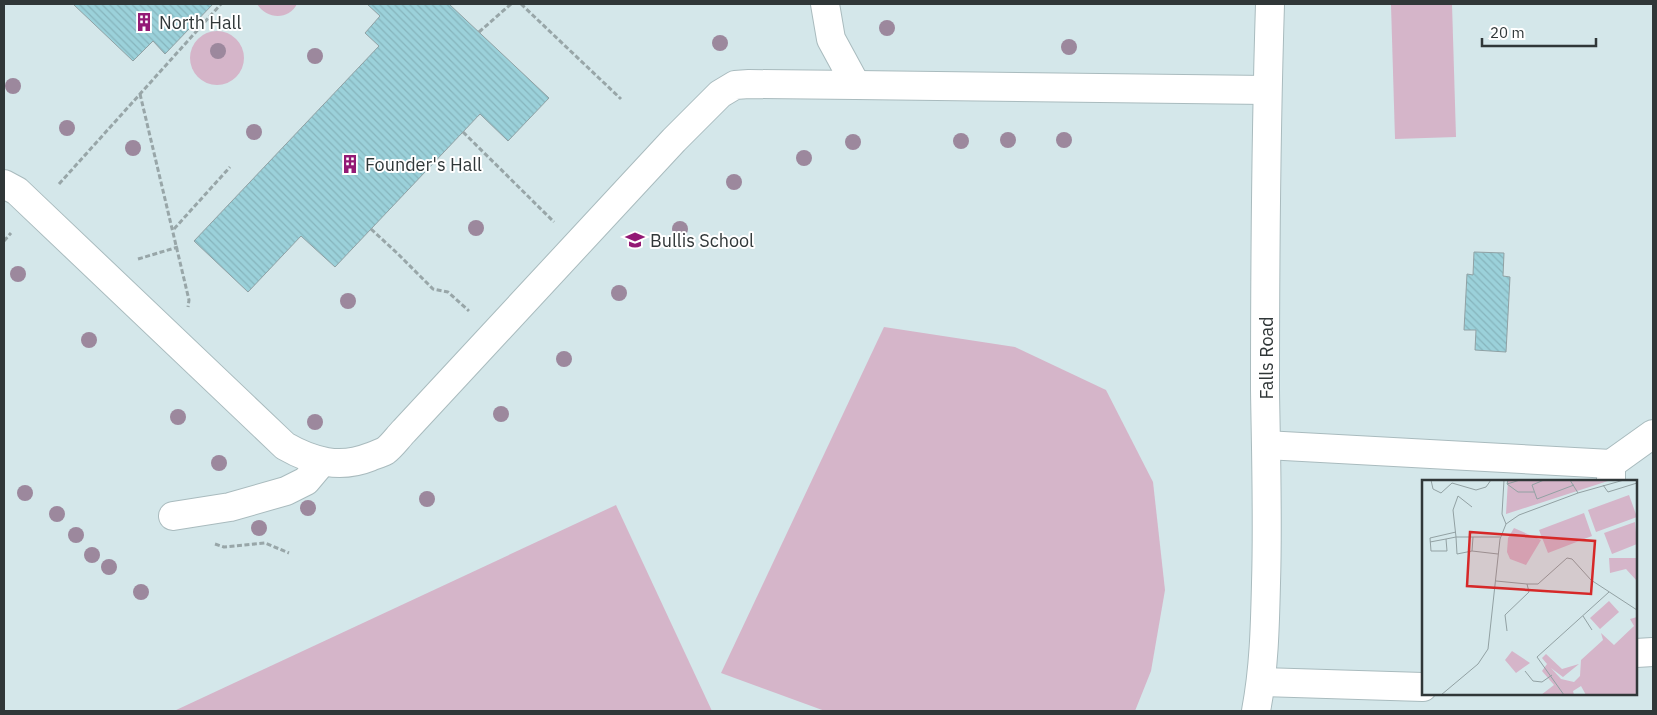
<svg xmlns="http://www.w3.org/2000/svg" width="1657" height="715" font-family="'IBM Plex Sans',sans-serif">
  <defs>
    <pattern id="building-back-hatch" width="6" height="6" patternUnits="userSpaceOnUse" patternTransform="scale(1.25)"><rect width="6" height="6" fill="#9bd1da"/><path d="M-1 5l2 2M0 0l6 6M5-1l2 2" fill="none" stroke="#86b4bc"/></pattern>
  </defs>
  <rect width="100%" height="100%" fill="#d4e7ea"/>
  <!-- green -->
  <g fill="#d5b5c9">
    <path d="M257,4h40c-8,16 -30,16 -40,0z"/>
    <path d="M1452,4l4,133 -61,2 -4,-134z"/>
    <circle cx="217" cy="58" r="27"/>
    <path d="M884,327l131,20 91,43 47,92 12,108 -14,81 -16,40h-310l-104,-38z"/>
    <path d="M616,505l96,206h-538z"/>
  </g>
  <!-- building -->
  <g fill="url(#building-back-hatch)" stroke="#90a1a4">
    <path d="M73,4h140l-48,50 -12,-13 -20,20z"/>
    <path d="M367,4h82l100,94 -41,43 -28,-27 -145,153 -34,-31 -53,56 -54,-51 185,-195 -14,-13 15,-17z"/>
    <path d="M1474,252l30,1 -1,23 7,1 -4,75 -31,-2 1,-20h-12l3,-56 6,1z"/>
  </g>
  <g fill="none" stroke-linecap="round" stroke-linejoin="round">
    <!-- minor casing -->
    <g stroke="#a9bbbe" stroke-width="30">
      <g id="minor">
        <path d="M856,85l411,5"/>
        <path d="M4,184l13,7 268,255c28,16 55,23 85,11 5,-2 11,-4 15,-6 7,-5 13,-14 19,-20l270,-291 46,-46 15,-9 14,-1 107,1 -25,-46 -6,-35"/>
        <path d="M1266,445l345,19v17"/>
        <path d="M1611,464l42,-30"/>
        <path d="M173,516l57,-9 56,-16 20,-10 16,-19"/>
        <path d="M1636,653l17,-1"/>
        <path d="M1262,682l161,5"/>
      </g>
    </g>
    <!-- major casing -->
    <g stroke="#a9bbbe" stroke-width="30">
      <path id="major" d="M1256,711c8,-42 9,-84 10,-128 2,-64 0,-128 -1,-193 0,-129 1,-258 5,-386"/>
    </g>
    <!-- path -->
    <g stroke="#98a6a8" stroke-width="3" stroke-dasharray="5 2.5" stroke-linecap="butt">
      <path d="M521,4l100,95"/>
      <path d="M479,32l32,-28"/>
      <path d="M140,94l49,206 -1,7"/>
      <path d="M463,132l91,90"/>
      <path d="M59,184l162,-180"/>
      <path d="M174,229l56,-62"/>
      <path d="M371,229l26,24 36,36 15,3 21,19"/>
      <path d="M4,241l7,-8"/>
      <path d="M138,259l40,-12"/>
      <path d="M215,544l9,3 41,-4 24,10"/>
    </g>
    <!-- minor -->
    <use href="#minor" stroke="#fff" stroke-width="28"/>
    <!-- major -->
    <use href="#major" stroke="#fff" stroke-width="28"/>
  </g>
  <!-- trees -->
  <g fill="#9c889d">
    <circle cx="887" cy="28" r="8"/>
    <circle cx="720" cy="43" r="8"/>
    <circle cx="1069" cy="47" r="8"/>
    <circle cx="218" cy="51" r="8"/>
    <circle cx="315" cy="56" r="8"/>
    <circle cx="13" cy="86" r="8"/>
    <circle cx="67" cy="128" r="8"/>
    <circle cx="254" cy="132" r="8"/>
    <circle cx="1008" cy="140" r="8"/>
    <circle cx="1064" cy="140" r="8"/>
    <circle cx="961" cy="141" r="8"/>
    <circle cx="853" cy="142" r="8"/>
    <circle cx="133" cy="148" r="8"/>
    <circle cx="804" cy="158" r="8"/>
    <circle cx="734" cy="182" r="8"/>
    <circle cx="476" cy="228" r="8"/>
    <circle cx="680" cy="229" r="8"/>
    <circle cx="18" cy="274" r="8"/>
    <circle cx="619" cy="293" r="8"/>
    <circle cx="348" cy="301" r="8"/>
    <circle cx="89" cy="340" r="8"/>
    <circle cx="564" cy="359" r="8"/>
    <circle cx="501" cy="414" r="8"/>
    <circle cx="178" cy="417" r="8"/>
    <circle cx="315" cy="422" r="8"/>
    <circle cx="219" cy="463" r="8"/>
    <circle cx="25" cy="493" r="8"/>
    <circle cx="427" cy="499" r="8"/>
    <circle cx="308" cy="508" r="8"/>
    <circle cx="57" cy="514" r="8"/>
    <circle cx="259" cy="528" r="8"/>
    <circle cx="76" cy="535" r="8"/>
    <circle cx="92" cy="555" r="8"/>
    <circle cx="109" cy="567" r="8"/>
    <circle cx="141" cy="592" r="8"/>
  </g>
  <!-- icons -->
  <defs>
    <g id="building-bare" transform="scale(1.5)"><path d="M-4-6H4V6H1V3H-1V6H-4ZM-2.5-4.3h1.7v1.8h-1.7ZM.8-4.3h1.7v1.8H.8ZM-2.5-1h1.7V.8h-1.7ZM.8-1h1.7V.8H.8Z" fill="#931975" stroke="#fff" stroke-width="2.5" paint-order="stroke"/></g>
    <g id="school-bare" transform="scale(1.5)"><path d="M0-5L7-2L0 1L-7-2ZM-4 1L0 2.5L4 1V4Q0 6-4 4Z" fill="#931975" stroke="#fff" stroke-width="2.5" paint-order="stroke"/></g>
  </defs>
  <g fill-rule="evenodd">
    <use href="#building-bare" x="144" y="22"/>
    <use href="#building-bare" x="350" y="164"/>
    <use href="#school-bare" x="635" y="240"/>
  </g>
  <g text-anchor="middle" dominant-baseline="central" stroke-width="4" stroke-linejoin="round" paint-order="stroke">
    <!-- poi labels -->
    <g font-size="18" fill="#303738" stroke="#fff" text-anchor="start">
      <text x="159" y="22">North Hall</text>
      <text x="365" y="164">Founder's Hall</text>
      <text x="650" y="240">Bullis School</text>
    </g>
    <!-- street labels -->
    <g font-size="18" fill="#303738" stroke="#fff">
      <text transform="translate(1266 358) rotate(-90)">Falls Road</text>
    </g>
  </g>
  <!-- overview -->
  <g transform="translate(1422 480)">
    <rect width="215" height="215" fill="#d4e7ea"/>
    <path d="M86,0h103l-105,34zM207,15l8,22 -41,15 -8,-22zM162,33l8,23 -44,17 -9,-23zM213,42l2,22 -25,10 -8,-21zM92,48l27,12 -15,25 -16,-6 -3,-7 1,-14zM187,121l10,11 -19,17 -10,-11zM90,171l18,12 -14,10 -11,-13z" fill="#d5b5c9"/>
    <path d="M187,78h28v23l-11,-12 -16,4zM215,137v78h-51l-5,-9 -8,5 1,4h-33l13,-10 -12,-14 5,-7 -5,-6 4,-4 16,15 17,-5 -16,13 -12,-9 10,11 13,3 6,-6 1,-16 22,-20 -2,-7 13,12 20,-19 -4,-7z" fill="#d5b5c9"/>
    <path fill="none" stroke="#92a1a3" stroke-width="1" d="M9,0l2,9 8,4 11,-10 24,7 10,-3 5,-7M82,0l-2,34 4,10M86,0l-1,4 13,-4M122,0l-12,5 5,14 37,-14M148,0l8,13M85,4l11,8h16M181,5l5,7 29,-9M34,52l-26,6 1,13h16l-1,-12 10,-2 -3,-27 5,-14 14,11M8,62l16,-3M50,71l-15,3 -1,-17h17M76,74l-26,-3 1,-14h27M74,101l31,3M161,136l9,14M85,151l-2,-16 24,-23 -2,-8h11l29,-26 5,1 19,21 46,30M103,191l8,10 9,1 10,-7M19,215l37,-31 10,-15 12,-110 6,-15 13,-9 59,-22 46,-13M142,215l-27,-38 72,-65"/>
    <path fill="#d62828" fill-opacity="0.15" stroke="#d62828" stroke-width="2.5" d="M48,52l125,9 -4,53 -124,-8z"/>
    <rect width="215" height="215" fill="none" stroke="#303738" stroke-width="2.5"/>
  </g>
  <!-- border -->
  <rect width="1657" height="715" fill="none" stroke="#303738" stroke-width="10"/>
  <!-- scale -->
  <path d="M1482 38v8h114v-8" fill="none" stroke="#303738" stroke-width="2.5"/>
  <text x="1490" y="38" font-size="15" fill="#303738" stroke="#ffffff" stroke-width="4" paint-order="stroke">20 m</text>
</svg>
